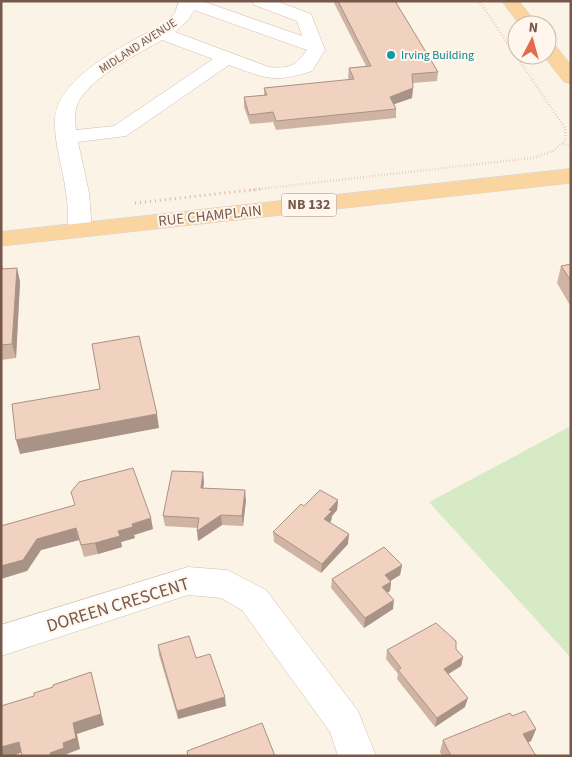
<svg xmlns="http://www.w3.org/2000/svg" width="572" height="757" font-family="'Source Sans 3',sans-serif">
  <rect width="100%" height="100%" fill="#fcf3e7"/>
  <!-- green -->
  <path fill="#d5eac5" d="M571,426v232l-142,-156z"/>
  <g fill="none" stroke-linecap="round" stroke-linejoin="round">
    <!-- minor casing -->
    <g stroke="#d0bdaf" stroke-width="1">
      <g id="minor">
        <path d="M179,1h23l100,35 -5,-15 -43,-16 -2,-4h24l35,13 14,36 -13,21c-39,12 -45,8 -83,-6l-103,71 -48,6 11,51 3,37 -4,5 -8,2 -8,-2 -4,-5c0,-13 0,-26 -2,-38 -3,-24 -12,-48 -11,-72 1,-44 78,-79 112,-98l8,-9zM194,10l113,40c-11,16 -18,19 -38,17l-94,-35 14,-13zM162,40l51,19 -99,67 -38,4c-1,-10 -2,-22 4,-31 15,-24 58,-45 82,-59z"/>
        <path d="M188,567l39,3 39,20 92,121 18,45h-38l-8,-24 -88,-122 -21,-12 -33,-3 -187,61v-31z"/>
      </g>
    </g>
    <!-- major casing -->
    <g stroke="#d9d1cd" stroke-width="1">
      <g id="major">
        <path d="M502,1h17l19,24h-18z"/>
        <path d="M547,42l7,2 17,21v19l-7,-2 -21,-27h4z"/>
        <path d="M571,169v14l-570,63v-14z"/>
      </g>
    </g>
    <!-- path-far1 -->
    <g stroke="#d6b4a1" stroke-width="2.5" stroke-dasharray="0.5 2.5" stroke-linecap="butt">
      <path d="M563,144l8,2"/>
      <path d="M250,190l282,-32 21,-7 13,-11 -1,-12 -86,-127"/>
    </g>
    <!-- path -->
    <path stroke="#d6b4a1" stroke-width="3" stroke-dasharray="1 4" stroke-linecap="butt" d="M135,203l126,-14"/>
    <!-- minor -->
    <use href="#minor" fill="#fff" fill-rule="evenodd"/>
    <!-- major -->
    <use href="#major" fill="#fad5a0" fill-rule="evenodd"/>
  </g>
  <!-- wall -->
  <g fill="#cfb4a4">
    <path d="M333,1h62l43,71 -1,9 -24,2 -1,15 -18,6 2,5v9l-120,12 -3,-8 -23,2 -6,-17v-10l20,-2v-7l85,-8 -1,-3 1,-9 17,-2z"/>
    <path d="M571,264v43l-14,-24 4,-17z"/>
    <path d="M2,266l1,3 14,-1 3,14 -4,76 -15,2v-93z"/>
    <path d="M204,482l-1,6 43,12 -3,26 -21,-1 -24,16v-13l-33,-2 -2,-10z"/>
    <path d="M338,500l-1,10 -5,6 -1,5 -1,2 18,21 -27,29 -47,-31 -1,-10z"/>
    <path d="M1,526l152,3 -19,6 1,3 -14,4 1,5 -24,7 -14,3 -5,-17 -38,10 -14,21z"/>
    <path d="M402,565l-2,10 -10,6 1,1 -1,9 -3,2 6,16 -29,19 -33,-40 1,-9z"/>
    <path d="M158,645l38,13 30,48 -48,13 -19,-64z"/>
    <path d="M456,649l7,8 -2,9 -13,8 17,33 -30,20 -38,-48 1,-5 -12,-15 1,-9z"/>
    <path d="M536,729l-5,12 -3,2 8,13h-94l-2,-4 3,-12z"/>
  </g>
  <!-- shaded-wall -->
  <g fill="#a99286">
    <path d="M413,88l-1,10 -23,8 1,-9z"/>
    <path d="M17,268l3,14 -4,76 -4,-14z"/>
    <path d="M157,414l2,14 -139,26 -4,-14z"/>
    <path d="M203,472l1,10 -2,16 -1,-10z"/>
    <path d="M245,490l1,10 -3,26 -1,-10z"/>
    <path d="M338,500l-1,10 -5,6 -1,5 -7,8v-10l5,-9z"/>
    <path d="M221,515l1,10 -24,16 -1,-10z"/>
    <path d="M151,518l2,11 -19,6 1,3 -14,4 1,5 -24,7 -3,-11 37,-19z"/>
    <path d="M76,528l3,12 -38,10 -14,21 -26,8v-13l36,-27z"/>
    <path d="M349,534l-1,10 -27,29 1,-9z"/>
    <path d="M402,565l-2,10 -16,10 1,-10z"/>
    <path d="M391,582l-1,9 -9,6 1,-10z"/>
    <path d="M394,600l-1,9 -29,19 1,-10z"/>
    <path d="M463,657l-2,9 -19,12 2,-9z"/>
    <path d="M91,672l13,53 -27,9 3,15 -13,5v2h-16l-1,-3 13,-10 10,-20z"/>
    <path d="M225,697l1,9 -48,13 -1,-8z"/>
    <path d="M468,698l-3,9 -30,20 2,-9z"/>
    <path d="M536,729l-5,12 -12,6 4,-13z"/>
    <path d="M19,742l4,10 -10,4h-12v-9z"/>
  </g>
  <!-- building -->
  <g fill="#f1d1bf" stroke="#a99286">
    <path d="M338,1h57l43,71 -26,2 1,14 -23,9 6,12 -120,12 -3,-9 -24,3 -5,-18 23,-2 -3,-7 90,-9 -5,-11 22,-2z"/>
    <path d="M571,264v17l-10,-15z"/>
    <path d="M2,266v3l15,-1 -5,76 -11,1v-78z"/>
    <path d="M139,336l18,78 -141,26 -4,-36 88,-15 -8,-45z"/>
    <path d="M133,468l18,50 -19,6 1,3 -15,4 2,5 -25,7 -14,2 -5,-17 -39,11 -14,21 -22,6v-40l74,-21 -4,-13 8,-10z"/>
    <path d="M172,471l31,1 -2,16 44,2 -3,26 -21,-1 -24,16 2,-13 -36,-2z"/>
    <path d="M320,490l18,10 -9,10 3,1 -8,8 25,15 -27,30 -49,-32 28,-28 3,2z"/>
    <path d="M384,547l18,18 -17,10 6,7 -9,5 12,13 -29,18 -33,-39z"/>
    <path d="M436,623l20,18v8l7,8 -19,12 24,29 -31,20 -39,-48 3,-2 -14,-18z"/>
    <path d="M189,636l7,22 14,-4 15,43 -48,14 -19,-66z"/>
    <path d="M91,672l10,42 -28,9 3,15 -13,5 1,5 -14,5 1,3h-29l-3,-14 -18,5v-41l33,-10v-3l19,-6v-2z"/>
    <path d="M525,711l11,18 -13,5 13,22h-85l-8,-16 67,-27 2,3z"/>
    <path d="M262,723l13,33h-87l-1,-5z"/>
  </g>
  <!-- markers -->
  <circle fill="#0f9aa8" stroke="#fff7ed" stroke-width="2" cx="391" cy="55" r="5"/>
  <g text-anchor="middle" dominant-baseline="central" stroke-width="4" stroke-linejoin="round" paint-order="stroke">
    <!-- far-street labels -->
    <g font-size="12" fill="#76594b" stroke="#fff7ed">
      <text transform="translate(138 46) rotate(-33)">MIDLAND AVENUE</text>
    </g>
    <!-- far-culture labels -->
    <g font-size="12" fill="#0d838f" stroke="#fff7ed" text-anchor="start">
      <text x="401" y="55">Irving Building</text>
    </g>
    <!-- shield labels -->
    <rect fill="#fff7ed" stroke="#9f887c" stroke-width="1" x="281.5" y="193.5" width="55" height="23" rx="4"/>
    <g font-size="14" font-weight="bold" fill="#76594b">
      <text x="309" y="205">NB 132</text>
    </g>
    <!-- street labels -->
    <g font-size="15" fill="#76594b" stroke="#fff7ed">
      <text transform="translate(210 216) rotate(-6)">RUE CHAMPLAIN</text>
    </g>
    <!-- near-street labels -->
    <g font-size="18" fill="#76594b" stroke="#fff7ed">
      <text transform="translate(118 605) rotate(-17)">DOREEN CRESCENT</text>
    </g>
  </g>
  <!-- border -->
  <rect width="572" height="757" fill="none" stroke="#76594b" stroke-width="5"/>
  <!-- north arrow -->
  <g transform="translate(532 40) rotate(6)"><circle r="24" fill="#fff7ed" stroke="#c8b8ac"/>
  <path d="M0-4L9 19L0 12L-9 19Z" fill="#e46a4e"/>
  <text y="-8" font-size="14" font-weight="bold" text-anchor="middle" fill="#76594b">N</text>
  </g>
</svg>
